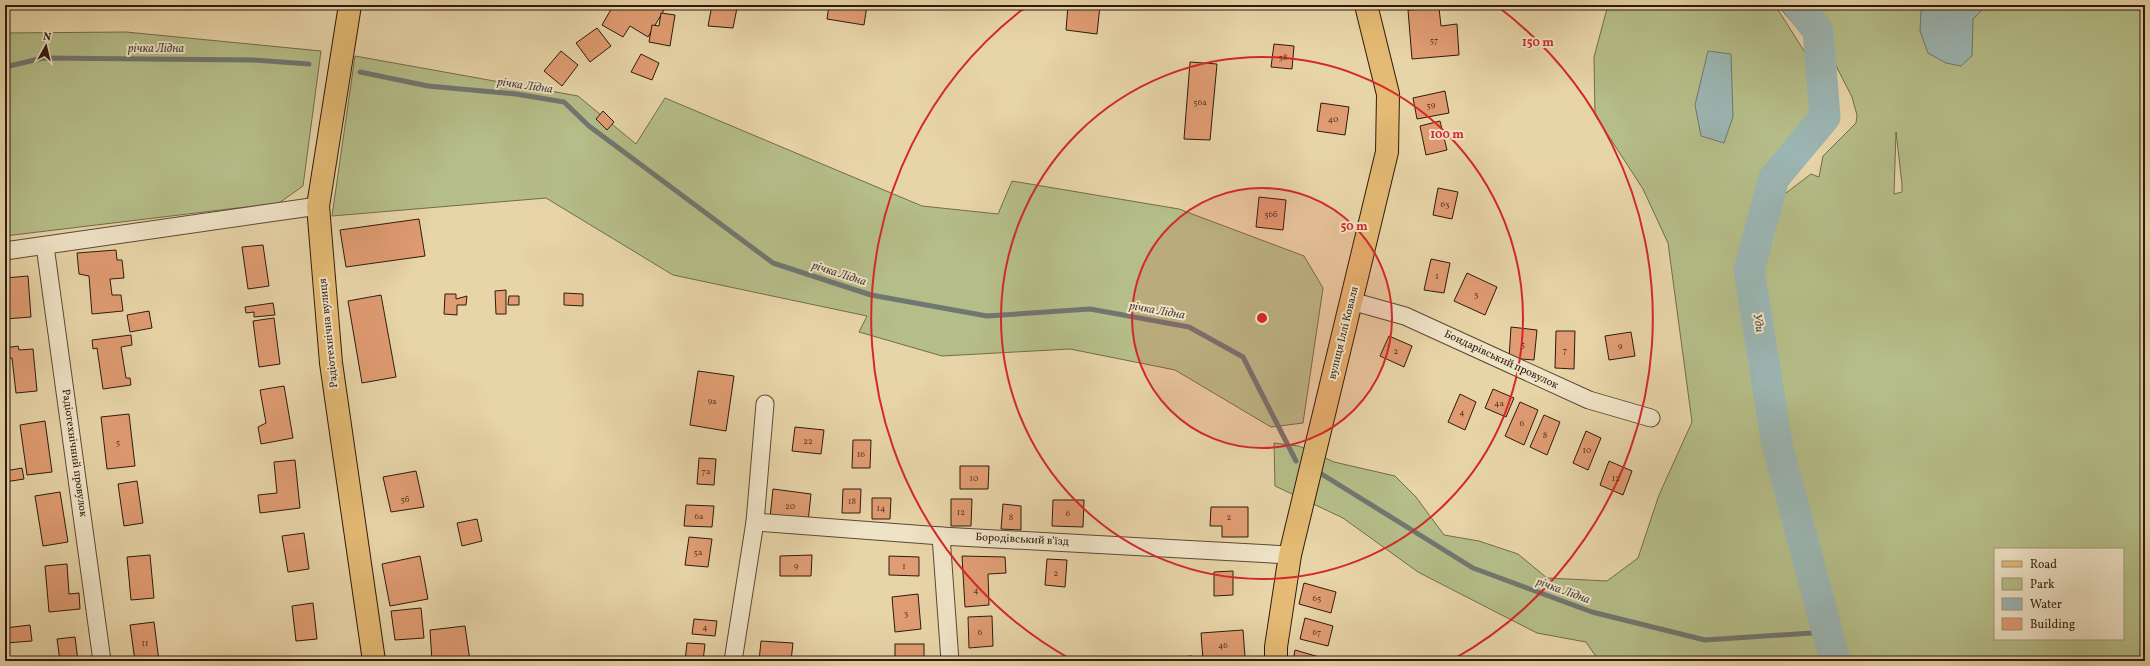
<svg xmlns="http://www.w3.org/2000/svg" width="2150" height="666" font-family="Vollkorn,serif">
  <rect width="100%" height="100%" fill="#e7d4a7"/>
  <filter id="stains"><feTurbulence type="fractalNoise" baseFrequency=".005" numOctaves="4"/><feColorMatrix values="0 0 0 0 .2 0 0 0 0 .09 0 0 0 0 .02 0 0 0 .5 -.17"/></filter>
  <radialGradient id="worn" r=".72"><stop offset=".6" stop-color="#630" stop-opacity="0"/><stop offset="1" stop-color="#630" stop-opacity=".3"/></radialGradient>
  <!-- green -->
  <g fill="#b5bd88" stroke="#726c4c" fill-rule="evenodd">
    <path d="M1608,5h167l31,49 6,67 -38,57 -29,107 38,205 44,171h-228l-13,-19 -49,-9 -49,-25 -70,-36 -75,-54 -68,-32 -1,-43 25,3 35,16 61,14 21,21 28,38 35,6 39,13 29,24 60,3 31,-23 21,-63 33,-73 -24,-179 -25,-54 -48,-74 -1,-58z"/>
    <path d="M1777,5h25l-3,25z"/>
    <path d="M1813,5h332v656h-304l-54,-210 -27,-169 2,-25 20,-61 29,-22 8,3 4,-21 33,-33 1,-8 -5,-18 -23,-45zM1896,132l6,52v8l-8,2zM1995,549h128v90h-128z"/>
    <path d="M126,32l195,19 -18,135 -24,17 -274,33v-203z"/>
    <path d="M355,56l223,40 58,48 29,-46 257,108 76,8 14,-33 167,28 125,47 19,32 -20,135 -32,4 -96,-57 -105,-21 -128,7 -83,-24 8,-16 -194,-41 -127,-77 -214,18z"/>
  </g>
  <!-- water -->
  <g fill="#9bb5b2" stroke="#707771">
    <path d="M1928,5h59l-14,14 -1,37 -11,10 -15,-3 -18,-10 -8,-22 1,-20z"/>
    <path d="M1708,51l23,3 2,63 -9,26 -23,-7 -6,-31z"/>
  </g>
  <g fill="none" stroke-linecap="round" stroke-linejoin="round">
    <!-- stream -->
    <g stroke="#707771" stroke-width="5">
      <path d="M5,67l38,-9 210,2 56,4"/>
      <path d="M360,72l68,14 88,8 48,8 25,24 184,137 98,32 116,21 103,-7 99,18 54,30 53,104"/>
      <path d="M1320,473l153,95 119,44 113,28 122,-8"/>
    </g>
    <!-- river -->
    <path stroke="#9bb5b2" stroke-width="31" d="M1798,5l20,26 7,86 -51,61 -25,92 28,174 58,217"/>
  </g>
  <!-- building -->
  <g fill="#e09c72" stroke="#2f1a0f">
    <path d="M620,5h34l10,5 -16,27 -18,-11 -7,11 -21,-12 11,-19 6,1z"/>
    <path d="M712,5l25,3 -4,20 -25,-2z"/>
    <path d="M829,5h38l-3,20 -37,-6z"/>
    <path d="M1010,5h15l-1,5 -14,-2z"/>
    <path d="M1068,5h32l-3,29 -31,-4z"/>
    <path d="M1439,8l2,18 16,-2 2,31 -47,4 -4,-49z"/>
    <path d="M661,13l14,2 -5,31 -21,-4 3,-17 7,1z"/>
    <path d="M597,28l14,18 -21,16 -14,-19z"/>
    <path d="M1274,44l20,2 -2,23 -21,-2z"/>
    <path d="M561,51l17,14 -16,21 -18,-15z"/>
    <path d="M641,54l18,9 -7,17 -21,-8z"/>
    <path d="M1190,62l27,2 -7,76 -26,-1z"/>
    <path d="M1445,91l4,22 -32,6 -4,-21z"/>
    <path d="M1321,103l28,4 -4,28 -28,-4z"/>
    <path d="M603,111l11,11 -7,8 -11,-11z"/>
    <path d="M1440,121l7,29 -21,5 -6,-29z"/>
    <path d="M1438,188l20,4 -6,27 -19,-4z"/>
    <path d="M1259,197l27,3 -3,30 -27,-3z"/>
    <path d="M419,219l6,37 -79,11 -6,-37z"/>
    <path d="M263,245l6,41 -21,3 -6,-42z"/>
    <path d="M116,250l1,10h5l2,18 -14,1 2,16h9l2,16 -31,3 -3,-38 -10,-2 -2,-21z"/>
    <path d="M1431,259l19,4 -6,30 -20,-3z"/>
    <path d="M1467,273l30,14 -12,28 -31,-14z"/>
    <path d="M28,276l3,41 -26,2v-41z"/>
    <path d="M506,290v24h-10l-1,-23z"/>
    <path d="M564,293l19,1v12l-19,-1z"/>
    <path d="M445,294h11v5l11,-3 -1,9h-9v10l-13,-1z"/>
    <path d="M381,295l15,82 -34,6 -14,-82z"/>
    <path d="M509,296h10v9h-11z"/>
    <path d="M273,303l2,12 -21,2v-5l-8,1 -1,-6z"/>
    <path d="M149,311l3,17 -22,4 -3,-17z"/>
    <path d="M274,318l6,46 -21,3 -6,-46z"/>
    <path d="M1511,327l26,3 -3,30 -25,-2z"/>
    <path d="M1556,331h19l-1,38 -19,-1z"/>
    <path d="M1631,332l4,24 -26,4 -4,-24z"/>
    <path d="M131,335l1,10 -11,2 5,31h4l1,7 -28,4 -6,-41 -4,1 -1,-9z"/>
    <path d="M1389,336l23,10 -8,21 -24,-11z"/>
    <path d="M18,346l1,4 14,-1 4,42 -21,2 -4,-35 -7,1v-11z"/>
    <path d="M698,371l36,5 -8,55 -36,-6z"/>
    <path d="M284,386l9,52 -32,6 -3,-17 8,-4 -6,-33z"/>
    <path d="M1493,389l21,9 -8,19 -21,-9z"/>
    <path d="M1460,394l16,8 -11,28 -17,-8z"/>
    <path d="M1520,402l18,8 -14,35 -19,-9z"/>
    <path d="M129,414l6,52 -28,3 -6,-52z"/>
    <path d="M1544,415l16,7 -13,33 -17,-8z"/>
    <path d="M45,421l7,51 -25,3 -7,-50z"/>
    <path d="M795,427l29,3 -3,24 -29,-3z"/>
    <path d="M1586,431l15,7 -13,32 -15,-7z"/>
    <path d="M853,440h18l-1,28h-18z"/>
    <path d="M699,458l17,1 -2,26 -17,-1z"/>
    <path d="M295,460l5,48 -40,5 -2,-18 19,-2 -3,-31z"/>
    <path d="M1609,461l23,10 -9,24 -23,-10z"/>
    <path d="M960,466h29l-1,23h-28z"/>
    <path d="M22,468l2,11 -19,3v-11z"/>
    <path d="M416,471l8,36 -33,5 -8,-35z"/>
    <path d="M137,481l6,42 -19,3 -6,-42z"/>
    <path d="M773,489l38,5 -3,28 -38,-4z"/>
    <path d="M843,489h18l-1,24h-18z"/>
    <path d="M60,492l8,50 -25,4 -8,-50z"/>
    <path d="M872,498h19l-1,21h-18z"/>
    <path d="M951,499h21l-1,27h-20z"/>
    <path d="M1053,500h31l-1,27 -31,-1z"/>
    <path d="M1003,504l18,2v24l-20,-1z"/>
    <path d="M686,505l28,1 -2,21 -28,-1z"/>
    <path d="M1211,507h37v30h-26v-11h-12z"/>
    <path d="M477,519l5,22 -20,5 -5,-23z"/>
    <path d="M304,533l5,36 -21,3 -6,-36z"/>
    <path d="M689,537l23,2 -4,28 -23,-2z"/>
    <path d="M150,555l4,43 -23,2 -4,-43z"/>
    <path d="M812,555l-1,21h-31v-20z"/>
    <path d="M420,556l8,43 -38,7 -8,-42z"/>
    <path d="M889,556l30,1v19l-30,-1z"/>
    <path d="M962,556l43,1 1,16 -18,1 1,31 -24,2z"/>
    <path d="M1047,559l20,1 -2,27 -20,-2z"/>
    <path d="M67,564l2,30 10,-1 1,16 -31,3 -4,-46z"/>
    <path d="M1233,571v24l-19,1v-24z"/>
    <path d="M1304,583l32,9 -5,21 -32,-9z"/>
    <path d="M918,594l3,35 -26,3 -3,-35z"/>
    <path d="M313,603l4,36 -21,2 -4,-35z"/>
    <path d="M421,608l3,30 -29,2 -4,-29z"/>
    <path d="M992,616l1,30 -24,2 -1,-31z"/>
    <path d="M1305,618l28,8 -5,20 -28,-7z"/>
    <path d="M694,619l23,2 -2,15 -23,-2z"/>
    <path d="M154,622l5,39h-24l-5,-36z"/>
    <path d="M30,625l2,16 -26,2 -1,-15z"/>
    <path d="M465,626l5,35h-38l-2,-31z"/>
    <path d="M1243,630l2,27 -42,3 -2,-27z"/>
    <path d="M75,637l3,24h-18l-3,-22z"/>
    <path d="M761,641l32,2 -2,18h-32z"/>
    <path d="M687,643l18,1 -2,17h-18z"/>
    <rect x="895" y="644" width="29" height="17"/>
    <path d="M1295,650l24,7 -1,4h-25z"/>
    <path d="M1192,656l1,5h-26v-3z"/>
  </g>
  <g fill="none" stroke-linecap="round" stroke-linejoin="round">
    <!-- minor casing -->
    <g stroke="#5d4835" stroke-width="19">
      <g id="minor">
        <path d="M45,246l57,415"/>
        <path d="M5,251l313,-45"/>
        <path d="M1351,301l54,15 184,84 62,18"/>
        <path d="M755,522l186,14 349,19"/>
        <path d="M941,536l9,125"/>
        <path d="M733,661l22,-139 10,-118"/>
      </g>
    </g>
    <!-- primary casing -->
    <g stroke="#2f1a0f" stroke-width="24">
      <g id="primary">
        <path d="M350,5l-32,201 13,157 43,298"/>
        <path d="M1276,661v-14l14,-92 97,-403 1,-58 -22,-89"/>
      </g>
    </g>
    <!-- minor -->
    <use href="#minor" stroke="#efe3c6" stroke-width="17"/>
    <!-- primary -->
    <use href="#primary" stroke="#e4ba74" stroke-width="22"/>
  </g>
  <!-- distance rings -->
  <circle cx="1262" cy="318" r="130" fill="#d62828" fill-opacity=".12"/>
  <g fill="none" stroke="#d62828" stroke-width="2">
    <circle cx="1262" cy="318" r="130"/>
    <circle cx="1262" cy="318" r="261"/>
    <path d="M1072 660A391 391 0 0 1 1027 6M1497 6A391 391 0 0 1 1452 660"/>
  </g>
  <g text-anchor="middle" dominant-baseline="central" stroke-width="4" stroke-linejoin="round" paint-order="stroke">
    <!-- number labels -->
    <g font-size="9" fill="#5b3a28">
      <text x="1434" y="40">57</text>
      <text x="1283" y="57">58</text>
      <text x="1200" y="102">56а</text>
      <text x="1431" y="105">59</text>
      <text x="1333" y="119">40</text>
      <text x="1445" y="204">63</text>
      <text x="1271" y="214">56б</text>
      <text x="1437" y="276">1</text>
      <text x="1476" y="294">3</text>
      <text x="1523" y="344">5</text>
      <text x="1620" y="346">9</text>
      <text x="1565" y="350">7</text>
      <text x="1396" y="351">2</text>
      <text x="712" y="401">9а</text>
      <text x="1499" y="403">4а</text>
      <text x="1462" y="412">4</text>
      <text x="1522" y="423">6</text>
      <text x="1545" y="435">8</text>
      <text x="808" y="441">22</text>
      <text x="118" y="442">5</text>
      <text x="1587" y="450">10</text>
      <text x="861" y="454">16</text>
      <text x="706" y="471">7а</text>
      <text x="974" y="478">10</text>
      <text x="1616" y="478">12</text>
      <text x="405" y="499">5б</text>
      <text x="852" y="501">18</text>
      <text x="790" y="506">20</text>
      <text x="881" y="508">14</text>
      <text x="961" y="512">12</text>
      <text x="1068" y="513">6</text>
      <text x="699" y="516">6а</text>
      <text x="1011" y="517">8</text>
      <text x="1229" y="517">2</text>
      <text x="698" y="552">5а</text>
      <text x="796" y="566">9</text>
      <text x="904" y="566">1</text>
      <text x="1056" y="573">2</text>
      <text x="976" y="590">4</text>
      <text x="1317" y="598">65</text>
      <text x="906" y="613">3</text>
      <text x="705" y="627">4</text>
      <text x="980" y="632">6</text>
      <text x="1317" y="632">67</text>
      <text x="145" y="643">11</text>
      <text x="1223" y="645">46</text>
    </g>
    <!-- street labels -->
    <g font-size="11" fill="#2f1a0f" stroke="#efe3c6">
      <text transform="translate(329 333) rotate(-96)">Радіотехнічна вулиця</text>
      <text transform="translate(1344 333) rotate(-76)">вулиця Іллі Коваля</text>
      <text transform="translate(1501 360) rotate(25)">Бондарівський провулок</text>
      <text transform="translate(74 453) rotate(82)">Радіотехнічний провулок</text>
      <text transform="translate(1022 540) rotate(3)">Бородівський в’їзд</text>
    </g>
    <!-- water labels -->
    <g font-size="12" font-style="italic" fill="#4f4840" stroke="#efe3c6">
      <text x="156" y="49">річка Лідна</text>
      <text transform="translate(525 86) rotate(8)">річка Лідна</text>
      <text transform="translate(839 274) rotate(18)">річка Лідна</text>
      <text transform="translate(1157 311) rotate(10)">річка Лідна</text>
      <text transform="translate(1758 323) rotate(81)">Уди</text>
      <text transform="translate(1563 591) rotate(20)">річка Лідна</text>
    </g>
  </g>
  <circle cx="1262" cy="318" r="6" fill="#d62828" stroke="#efe3c6" stroke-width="2"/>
  <g font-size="12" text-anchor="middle" font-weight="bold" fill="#d62828" stroke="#efe3c6" stroke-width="4" stroke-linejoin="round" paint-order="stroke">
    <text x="1538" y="46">150 m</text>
    <text x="1447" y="138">100 m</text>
    <text x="1354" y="230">50 m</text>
  </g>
  <!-- margin -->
  <rect width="2150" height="666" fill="none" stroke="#e7d4a7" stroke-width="20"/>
  <rect x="6" y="6" width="2138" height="654" fill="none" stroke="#2f1a0f" stroke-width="2"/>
  <rect x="10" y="10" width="2130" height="646" fill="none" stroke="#2f1a0f"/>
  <!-- legend -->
  <rect x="1994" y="548" width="130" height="92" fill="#efe3c6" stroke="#a2937d"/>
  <rect x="2002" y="561" width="20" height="6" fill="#e4ba74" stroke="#a2937d"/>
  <text x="2030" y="568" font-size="12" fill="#2f1a0f">Road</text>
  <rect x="2002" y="578" width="20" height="12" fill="#b5bd88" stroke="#a2937d"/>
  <text x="2030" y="588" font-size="12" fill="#2f1a0f">Park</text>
  <rect x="2002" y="598" width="20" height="12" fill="#9bb5b2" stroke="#a2937d"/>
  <text x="2030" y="608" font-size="12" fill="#2f1a0f">Water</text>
  <rect x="2002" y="618" width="20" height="12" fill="#e09c72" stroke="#a2937d"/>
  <text x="2030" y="628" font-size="12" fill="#2f1a0f">Building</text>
  <!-- north arrow -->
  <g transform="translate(46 46) rotate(8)" stroke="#efe3c6" stroke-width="3" paint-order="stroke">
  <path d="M0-3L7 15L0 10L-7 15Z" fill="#2f1a0f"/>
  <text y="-6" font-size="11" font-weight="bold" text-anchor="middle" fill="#2f1a0f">N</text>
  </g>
  <rect width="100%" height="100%" filter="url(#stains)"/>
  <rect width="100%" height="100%" fill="url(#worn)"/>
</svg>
